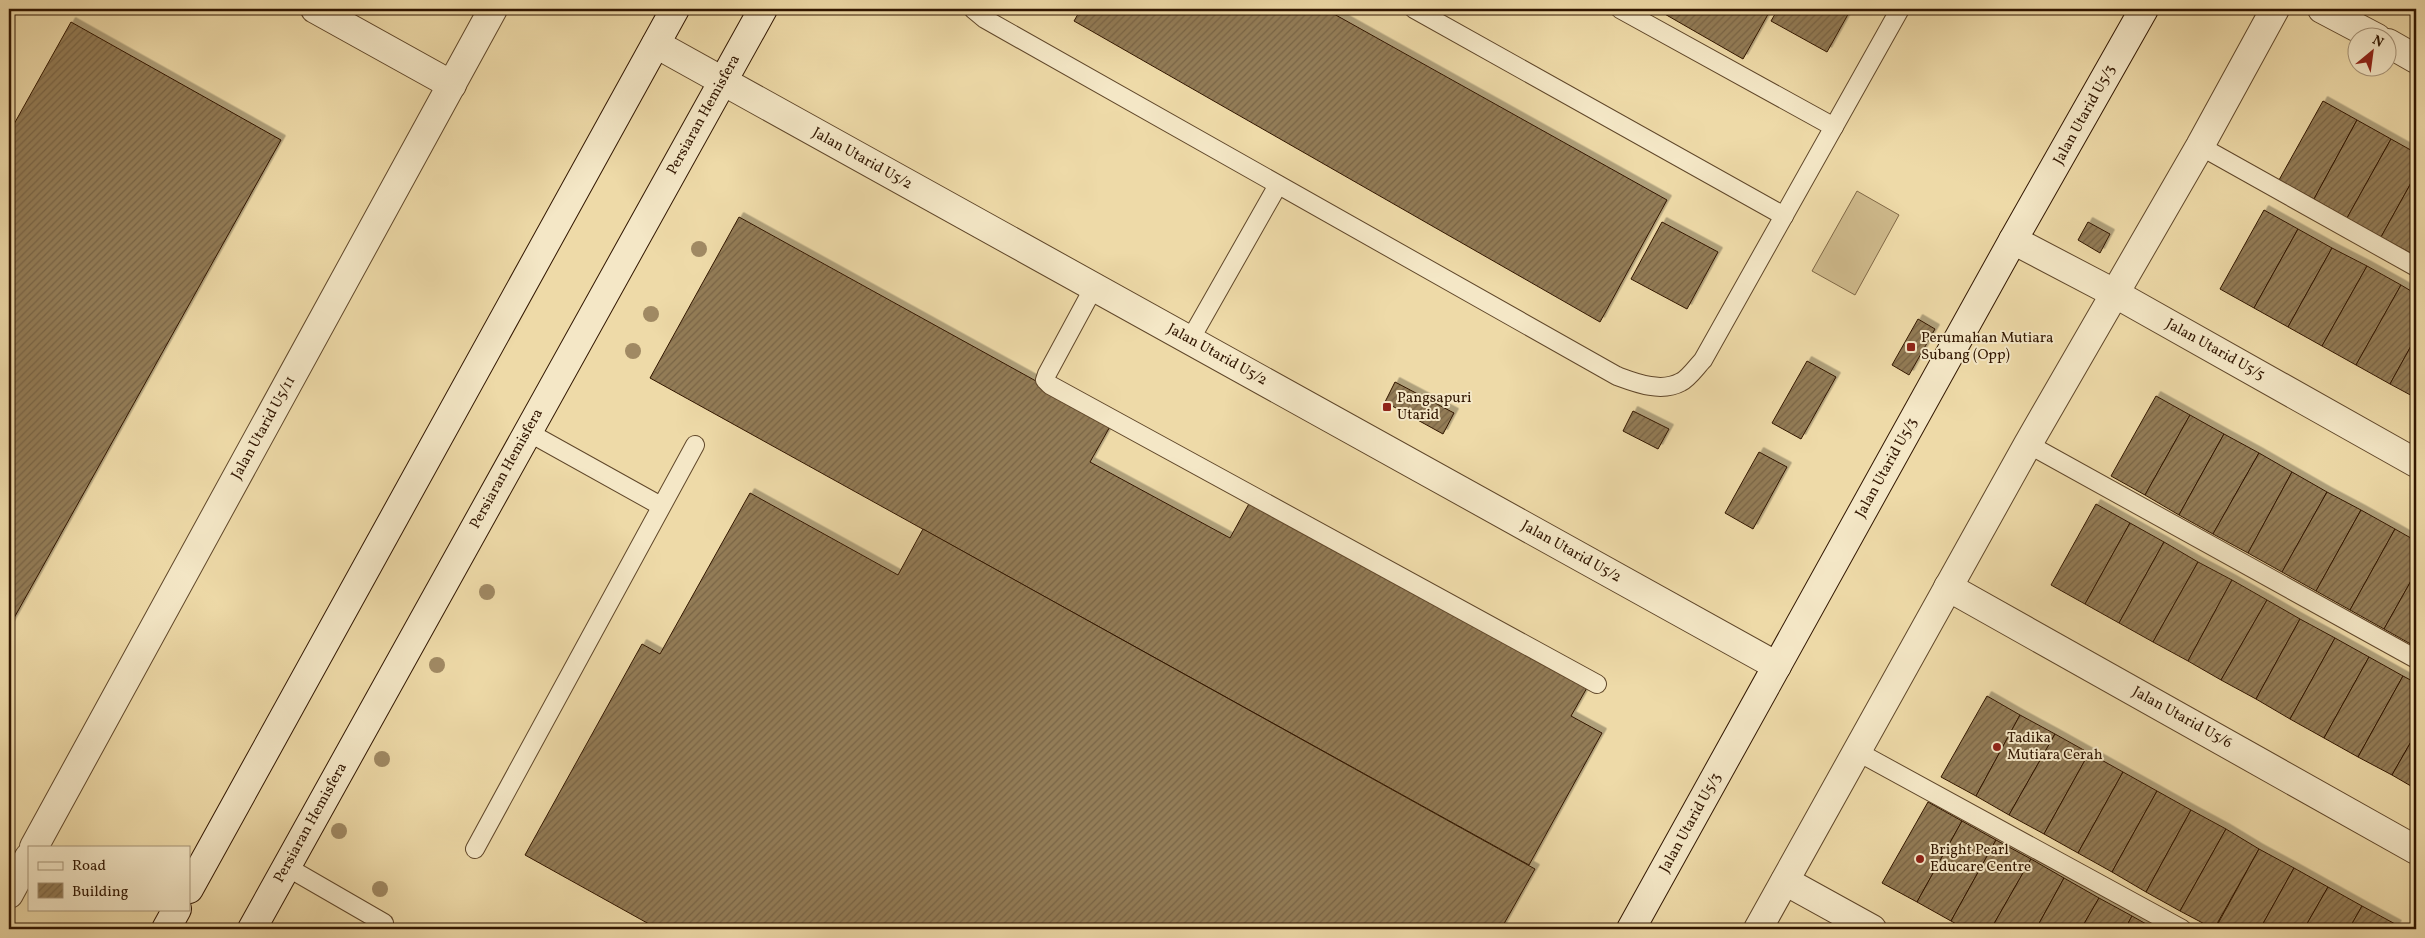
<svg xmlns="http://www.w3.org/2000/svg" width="2425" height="938" font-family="Vollkorn,serif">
  <defs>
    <pattern id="building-hatch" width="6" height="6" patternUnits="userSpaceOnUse" patternTransform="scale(1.25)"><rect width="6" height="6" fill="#937c57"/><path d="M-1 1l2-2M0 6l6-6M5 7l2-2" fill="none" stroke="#796546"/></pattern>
    <filter id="shadow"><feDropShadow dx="4.5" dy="-4.5" stdDeviation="0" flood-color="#0004"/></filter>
  </defs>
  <rect width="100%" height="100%" fill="#eedaa8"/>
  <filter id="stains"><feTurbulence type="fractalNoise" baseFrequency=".004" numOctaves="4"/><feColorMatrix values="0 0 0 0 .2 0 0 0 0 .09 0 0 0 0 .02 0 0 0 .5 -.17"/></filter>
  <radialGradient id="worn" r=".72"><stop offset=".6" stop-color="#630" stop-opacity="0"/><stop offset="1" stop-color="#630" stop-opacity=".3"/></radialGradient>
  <!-- pitch -->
  <path fill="#ceb98b" stroke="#806846" d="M1857,191l42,24 -44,80 -43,-24z"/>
  <!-- building -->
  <g fill="url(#building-hatch)" stroke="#311600" filter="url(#shadow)">
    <path d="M1081,9h244l342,191 -67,122 -526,-301z"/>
    <path d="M1656,9h115l-28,50z"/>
    <path d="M1778,9h73l-24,43 -56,-31z"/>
    <path d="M71,22l210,118 -272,487v-494z"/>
    <path d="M2323,101l34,19 -43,79 -35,-19z"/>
    <path d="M2357,120l34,19 -44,79 -33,-19z"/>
    <path d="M2391,139l25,14v21l-35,63 -34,-19z"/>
    <path d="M2416,174v82l-35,-19z"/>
    <path d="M2264,210l34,19 -44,79 -34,-19z"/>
    <path d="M739,217l373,206 -22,39 140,76 21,-38 337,186 -17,30 31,17 -73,132 -879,-487z"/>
    <path d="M1662,222l56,30 -31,57 -56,-30z"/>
    <path d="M2088,222l22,12 -10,19 -22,-13z"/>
    <path d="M2298,229l34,19 -44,79 -34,-19z"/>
    <path d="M2332,248l35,18 -45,80 -34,-19z"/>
    <path d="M2367,266l34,19 -45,80 -34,-19z"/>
    <path d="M2401,285l15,9v43l-26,47 -34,-19z"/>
    <path d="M1918,319l17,10 -26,46 -17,-10z"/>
    <path d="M2416,337v61l-26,-14z"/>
    <path d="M1807,361l29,16 -35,62 -29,-16z"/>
    <path d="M1395,382l59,31 -11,21 -58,-32z"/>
    <path d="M2156,396l34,19 -45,80 -34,-19z"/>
    <path d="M1633,411l36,18 -11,20 -35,-18z"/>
    <path d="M2190,415l34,19 -45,81 -34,-20z"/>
    <path d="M2224,434l35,19 -46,81 -34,-19z"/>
    <path d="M1759,452l28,15 -34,62 -28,-16z"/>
    <path d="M2259,453l33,19 -44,81 -35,-19z"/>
    <path d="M2292,472l35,20 -45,80 -34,-19z"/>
    <path d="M2327,492l34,18 -45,81 -34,-19z"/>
    <path d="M750,493l148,82 25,-46 612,340 -34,60h-843l-133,-74 117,-211 18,10z"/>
    <path d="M2096,504l34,19 -45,81 -34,-19z"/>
    <path d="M2361,510l34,19 -45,81 -34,-19z"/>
    <path d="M2130,523l34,19 -45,81 -34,-19z"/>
    <path d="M2395,529l21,12v31l-32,57 -34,-19z"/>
    <path d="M2164,542l34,20 -45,80 -34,-19z"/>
    <path d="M2198,562l34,18 -44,81 -35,-19z"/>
    <path d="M2416,572v75l-32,-18z"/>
    <path d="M2232,580l35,20 -46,80 -33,-19z"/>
    <path d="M2267,600l33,19 -44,80 -35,-19z"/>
    <path d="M2300,619l35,19 -45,81 -34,-20z"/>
    <path d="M2335,638l34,19 -45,81 -34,-19z"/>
    <path d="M2369,657l34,19 -45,81 -34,-19z"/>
    <path d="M2403,676l13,7v50l-24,42 -34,-18z"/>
    <path d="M1987,696l33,19 -44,81 -35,-19z"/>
    <path d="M2020,715l35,19 -46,81 -33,-19z"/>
    <path d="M2416,733v56l-24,-14z"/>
    <path d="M2055,734l34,19 -45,81 -35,-19z"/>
    <path d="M2089,753l34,19 -45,81 -34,-19z"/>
    <path d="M2123,772l34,19 -45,81 -34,-19z"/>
    <path d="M2157,791l34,19 -45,82 -34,-20z"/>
    <path d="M1928,802l34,19 -45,81 -35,-19z"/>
    <path d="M2191,810l35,19 -46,82 -34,-19z"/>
    <path d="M1962,821l34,19 -45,81 -34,-19z"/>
    <path d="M2226,829l33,20 -45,80 -34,-18z"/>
    <path d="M1996,840l35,19 -40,70h-26l-14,-8z"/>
    <path d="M2259,849l35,19 -34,61h-45z"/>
    <path d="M2031,859l33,19 -28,51h-45z"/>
    <path d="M2294,868l34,19 -24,42h-44z"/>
    <path d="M2064,878l35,20 -18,31h-45z"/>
    <path d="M2328,887l34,19 -13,23h-45z"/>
    <path d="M2099,898l33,18 -7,13h-44z"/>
    <path d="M2362,906l35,19 -3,4h-45z"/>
    <path d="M2132,916l23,13h-30z"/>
  </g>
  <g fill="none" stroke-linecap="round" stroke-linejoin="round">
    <!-- lane casing -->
    <g stroke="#60472a" stroke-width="20">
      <g id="lane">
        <path d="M973,9l12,10 632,357c19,7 44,17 64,6 8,-4 16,-16 22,-22l197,-351"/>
        <path d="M1414,9l370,207"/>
        <path d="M1620,9l214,118"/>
        <path d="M2200,146l216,121"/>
        <path d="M1094,287l-47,87 -2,6 5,5 547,299"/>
        <path d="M1190,340l88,-155"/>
        <path d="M528,432l133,74"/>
        <path d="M2028,444l388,215"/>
        <path d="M1858,752l324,177"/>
        <path d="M475,849l220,-404"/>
        <path d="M287,867l97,56 -3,6"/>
      </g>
    </g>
    <!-- street casing -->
    <g stroke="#60472a" stroke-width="30">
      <g id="street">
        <path d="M315,9l137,76"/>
        <path d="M2322,9l55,29"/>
        <path d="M2388,43l28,16"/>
        <path d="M656,44l1121,622"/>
        <path d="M2013,240l101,53 302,170"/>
        <path d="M1948,587l468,263"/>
        <path d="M34,847l459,-838"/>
        <path d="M1785,881l87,48"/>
        <path d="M9,894l20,-37"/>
        <path d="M1758,929l270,-485 172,-298 75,-137"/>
      </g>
    </g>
    <!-- secondary casing -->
    <g stroke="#311600" stroke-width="30">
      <g id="secondary">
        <path d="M189,889l486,-880"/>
        <path d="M166,929l11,-20"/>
        <path d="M252,929l511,-920"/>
        <path d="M1631,929l382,-689 131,-231"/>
      </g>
    </g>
    <!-- lane -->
    <use href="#lane" stroke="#f4e7c6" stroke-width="18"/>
    <!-- street -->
    <use href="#street" stroke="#f4e7c6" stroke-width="28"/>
    <!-- secondary -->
    <use href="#secondary" stroke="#f4e7c6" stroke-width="28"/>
  </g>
  <!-- trees -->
  <g fill="#a08963">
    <circle cx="699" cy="249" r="8"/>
    <circle cx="651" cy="314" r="8"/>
    <circle cx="633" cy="351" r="8"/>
    <circle cx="487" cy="592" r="8"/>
    <circle cx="437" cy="665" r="8"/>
    <circle cx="382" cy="759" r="8"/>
    <circle cx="339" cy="831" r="8"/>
    <circle cx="380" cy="889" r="8"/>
  </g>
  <!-- markers -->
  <g fill="#8f2418" stroke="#f4e7c6" stroke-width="2">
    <rect x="1906" y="342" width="10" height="10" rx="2.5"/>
    <rect x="1382" y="402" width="10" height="10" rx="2.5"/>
    <circle cx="1997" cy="747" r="5"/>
    <circle cx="1920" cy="859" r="5"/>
  </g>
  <g text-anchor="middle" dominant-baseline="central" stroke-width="4" stroke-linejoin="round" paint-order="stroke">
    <!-- street labels -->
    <g font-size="15" fill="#311600" stroke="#f4e7c6">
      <text transform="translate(704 115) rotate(-61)">Persiaran Hemisfera</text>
      <text transform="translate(2085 115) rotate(-61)">Jalan Utarid U5/3</text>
      <text transform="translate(862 159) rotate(29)">Jalan Utarid U5/2</text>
      <text transform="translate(2215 350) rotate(29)">Jalan Utarid U5/5</text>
      <text transform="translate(1217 355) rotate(29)">Jalan Utarid U5/2</text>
      <text transform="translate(264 428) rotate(-61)">Jalan Utarid U5/11</text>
      <text transform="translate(1887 468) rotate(-61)">Jalan Utarid U5/3</text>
      <text transform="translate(507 469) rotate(-61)">Persiaran Hemisfera</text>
      <text transform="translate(1571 552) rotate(29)">Jalan Utarid U5/2</text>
      <text transform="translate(2182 718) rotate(29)">Jalan Utarid U5/6</text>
      <text transform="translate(311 823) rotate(-61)">Persiaran Hemisfera</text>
      <text transform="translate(1691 823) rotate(-61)">Jalan Utarid U5/3</text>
    </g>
    <!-- poi labels -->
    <g font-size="15" fill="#311600" stroke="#f4e7c6" text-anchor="start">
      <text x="1921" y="338">Perumahan Mutiara<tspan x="1921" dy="17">Subang (Opp)</tspan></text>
      <text x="1397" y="398">Pangsapuri<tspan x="1397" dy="17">Utarid</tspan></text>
      <text x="2007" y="738">Tadika<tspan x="2007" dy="17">Mutiara Cerah</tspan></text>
      <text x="1930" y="850">Bright Pearl<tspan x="1930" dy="17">Educare Centre</tspan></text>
    </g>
  </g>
  <!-- margin -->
  <rect width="2425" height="938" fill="none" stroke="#eedaa8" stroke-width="30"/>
  <rect x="10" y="10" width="2405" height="918" fill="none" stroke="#311600" stroke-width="2.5"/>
  <rect x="15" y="15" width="2395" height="908" fill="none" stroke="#311600"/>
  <!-- legend -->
  <rect x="28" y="846" width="162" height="65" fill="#f4e7c6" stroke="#a69377"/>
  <rect x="38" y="862" width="25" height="8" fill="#f4e7c6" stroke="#a69377"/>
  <text x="72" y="870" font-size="15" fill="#311600">Road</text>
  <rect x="38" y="883" width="25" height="15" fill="url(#building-hatch)" stroke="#a69377"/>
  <text x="72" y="896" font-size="15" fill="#311600">Building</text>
  <!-- north arrow -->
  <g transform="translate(2372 52) rotate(29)"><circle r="24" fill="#f4e7c6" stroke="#a69377"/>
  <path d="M0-4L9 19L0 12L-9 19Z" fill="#8f2418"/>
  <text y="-8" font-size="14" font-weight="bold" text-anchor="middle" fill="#311600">N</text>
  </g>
  <rect width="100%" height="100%" filter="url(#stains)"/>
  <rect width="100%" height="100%" fill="url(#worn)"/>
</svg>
